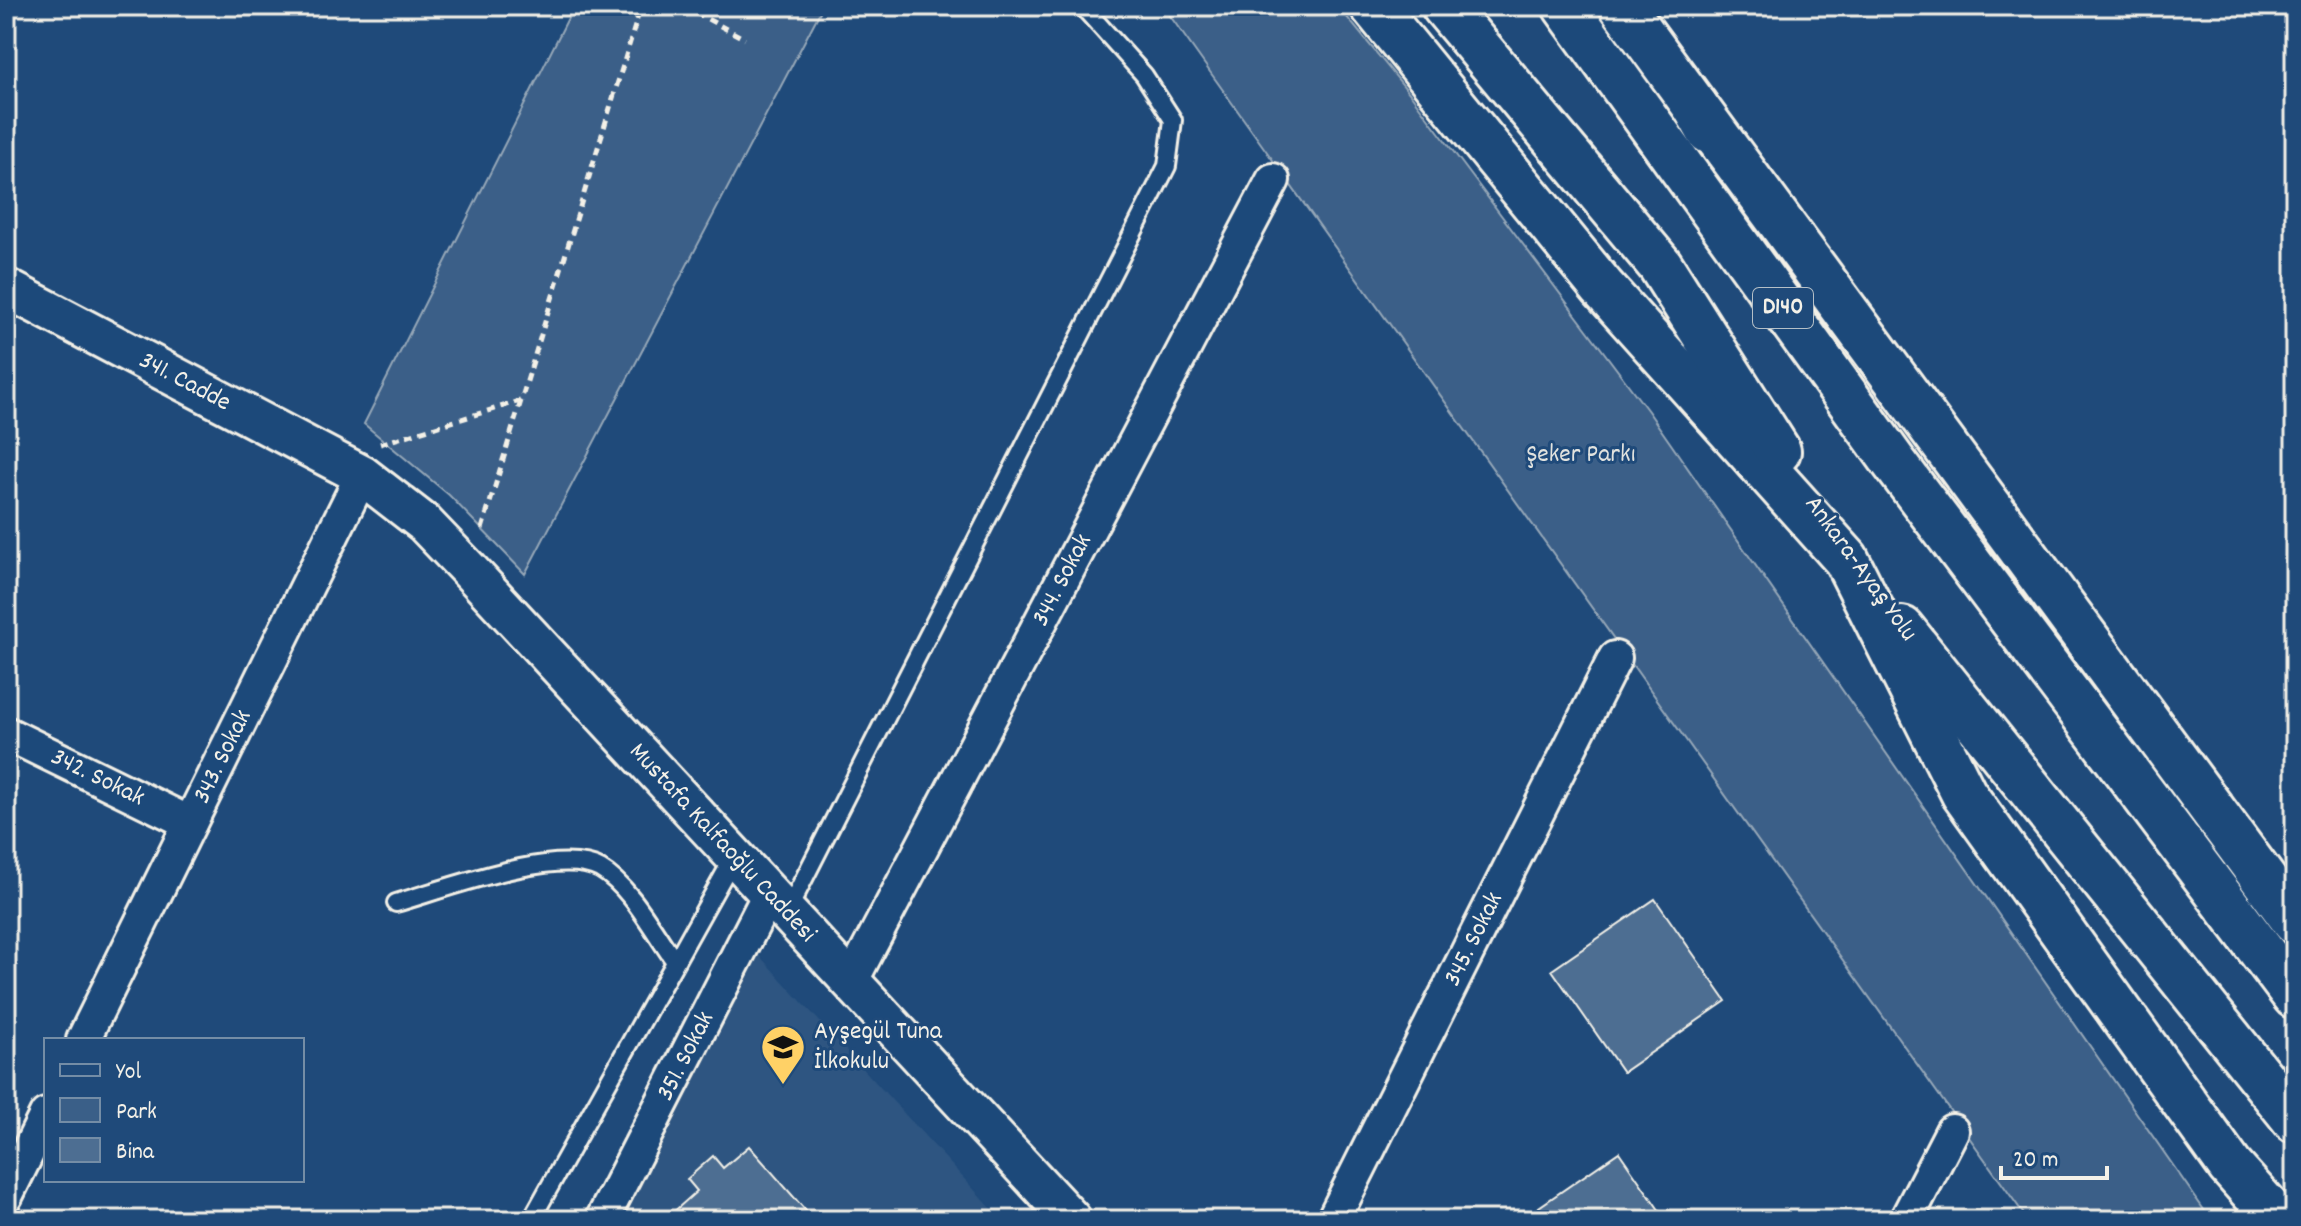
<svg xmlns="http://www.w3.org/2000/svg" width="2301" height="1226" font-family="Dekko,sans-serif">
  <rect width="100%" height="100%" fill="#1f4a7a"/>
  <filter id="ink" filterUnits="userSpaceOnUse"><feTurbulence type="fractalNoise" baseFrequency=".0125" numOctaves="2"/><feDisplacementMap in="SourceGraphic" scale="16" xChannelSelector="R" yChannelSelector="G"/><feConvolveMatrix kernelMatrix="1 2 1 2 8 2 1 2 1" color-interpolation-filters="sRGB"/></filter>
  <g filter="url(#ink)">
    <!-- built -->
    <path fill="#2d5581" d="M756,952l246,268h-384z"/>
    <!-- green -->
    <g fill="#3a5f88" stroke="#97a8b8" stroke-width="2">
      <path d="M574,6h249l-298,568 -76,-79 -85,-71z"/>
      <path d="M1163,6h175l73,89 237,316 563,809h-183z"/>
    </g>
    <!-- building -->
    <g fill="#4d6e92" stroke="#f4f1e8" stroke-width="2">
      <path d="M1655,899l71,102 -103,71 -71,-102z"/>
      <path d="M749,1146l65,74h-139l-5,-5 27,-24 -10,-12 26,-23 10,12z"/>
      <path d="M1619,1152l47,68h-146z"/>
    </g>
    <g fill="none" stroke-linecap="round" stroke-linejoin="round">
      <!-- service casing -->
      <g stroke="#f4f1e8" stroke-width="22">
        <g id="service">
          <path d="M396,903c46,-13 162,-57 204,-34 31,18 53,62 74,91"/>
          <path d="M787,912l380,-746 6,-46 -29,-45 -62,-69"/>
          <path d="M531,1220l203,-363"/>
        </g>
      </g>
      <!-- minor casing -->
      <g stroke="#f4f1e8" stroke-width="38">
        <g id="minor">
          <path id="s1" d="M6,733l184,90"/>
          <path id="s2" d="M851,982l422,-802"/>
          <path id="s3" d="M83,1040l279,-565"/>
          <path d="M6,1196l40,-81"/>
          <path id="s4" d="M602,1220l167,-326"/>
          <path id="s5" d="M1333,1220l282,-562"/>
          <path d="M1906,1220l46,-89"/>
        </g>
      </g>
      <!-- tertiary casing -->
      <g stroke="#f4f1e8" stroke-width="44">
        <g id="tertiary">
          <path id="s6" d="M6,288l356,187 62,48 45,47 603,650"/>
        </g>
      </g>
      <!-- trunk casing -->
      <g stroke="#f4f1e8" stroke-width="50">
        <g id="trunk">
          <path d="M1373,6l229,281 244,272 118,235 266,372 48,54"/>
          <path d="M1444,6l216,259 118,186"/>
          <path d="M1565,6l328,455 402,535"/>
          <path d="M1622,6l73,100 14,25"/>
          <path d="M1695,106l600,816"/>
          <path d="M1902,629l393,491"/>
        </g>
      </g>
      <!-- path -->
      <g stroke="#f4f1e8" stroke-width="5" stroke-dasharray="8 6" stroke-linecap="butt">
        <path d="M683,6l62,33"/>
        <path d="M380,444l140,-43"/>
        <path d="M482,529l159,-523"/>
      </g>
      <!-- service -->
      <use href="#service" stroke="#1f4a7a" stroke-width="16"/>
      <!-- minor -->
      <use href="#minor" stroke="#1f4a7a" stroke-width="32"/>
      <!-- tertiary -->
      <use href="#tertiary" stroke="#1f4a7a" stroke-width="38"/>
      <!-- trunk -->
      <use href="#trunk" stroke="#1f4a7a" stroke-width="44"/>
    </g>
  </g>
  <!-- icons -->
  <defs>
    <g id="school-pin" transform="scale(2.3)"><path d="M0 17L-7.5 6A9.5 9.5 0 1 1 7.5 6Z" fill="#ffd166" stroke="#1f4a7a"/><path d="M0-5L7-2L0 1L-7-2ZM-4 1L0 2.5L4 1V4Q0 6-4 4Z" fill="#111"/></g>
  </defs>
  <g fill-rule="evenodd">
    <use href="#school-pin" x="783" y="1047"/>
  </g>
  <g text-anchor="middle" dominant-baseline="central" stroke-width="6" stroke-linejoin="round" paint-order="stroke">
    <!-- shield labels -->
    <rect fill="#1f4a7a" stroke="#b4bfc7" stroke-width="2" x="1753" y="288" width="60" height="40" rx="6"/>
    <g font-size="24" font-weight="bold" fill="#f4f1e8">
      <text x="1783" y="308">D140</text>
    </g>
    <!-- street labels -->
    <g font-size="26" fill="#f4f1e8" stroke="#1f4a7a">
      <text stroke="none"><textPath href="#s6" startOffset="202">341. Cadde</textPath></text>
      <text transform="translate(1860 569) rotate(54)">Ankara-Ayaş Yolu</text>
      <text stroke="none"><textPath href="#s2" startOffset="454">344. Sokak</textPath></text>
      <text stroke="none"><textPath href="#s3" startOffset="316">343. Sokak</textPath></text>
      <text stroke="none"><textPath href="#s1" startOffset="102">342. Sokak</textPath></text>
      <text stroke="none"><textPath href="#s6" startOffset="918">Mustafa Kalfaoğlu Caddesi</textPath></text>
      <text stroke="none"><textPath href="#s5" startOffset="314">345. Sokak</textPath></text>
      <text stroke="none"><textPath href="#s4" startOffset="184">351. Sokak</textPath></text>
    </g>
    <!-- park labels -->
    <g font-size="26" fill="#e1e2de" stroke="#1f4a7a">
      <text x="1581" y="455">Şeker Parkı</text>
    </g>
    <!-- poi labels -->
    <g font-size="26" fill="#f4f1e8" stroke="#1f4a7a" text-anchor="start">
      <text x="814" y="1032">Ayşegül Tuna<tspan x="814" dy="30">İlkokulu</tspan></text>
    </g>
  </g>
  <!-- margin -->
  <rect width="2301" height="1226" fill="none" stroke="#1f4a7a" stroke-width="32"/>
  <rect x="16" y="16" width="2269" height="1194" fill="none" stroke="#f4f1e8" stroke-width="3" filter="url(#ink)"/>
  <!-- legend -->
  <rect x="44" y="1038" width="260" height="144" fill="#1f4a7a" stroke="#748da6" stroke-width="2"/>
  <rect x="60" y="1064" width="40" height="12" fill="#1f4a7a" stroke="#748da6" stroke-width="2"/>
  <text x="116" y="1078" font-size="24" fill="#f4f1e8">Yol</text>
  <rect x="60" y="1098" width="40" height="24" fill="#3a5f88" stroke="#748da6" stroke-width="2"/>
  <text x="116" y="1118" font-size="24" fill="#f4f1e8">Park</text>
  <rect x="60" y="1138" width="40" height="24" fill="#4d6e92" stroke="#748da6" stroke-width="2"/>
  <text x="116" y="1158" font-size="24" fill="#f4f1e8">Bina</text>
  <!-- scale -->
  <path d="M2001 1166v12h106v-12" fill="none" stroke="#f4f1e8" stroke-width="4"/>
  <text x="2013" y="1166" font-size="24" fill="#f4f1e8" stroke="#1f4a7a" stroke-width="6" paint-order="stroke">20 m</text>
</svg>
